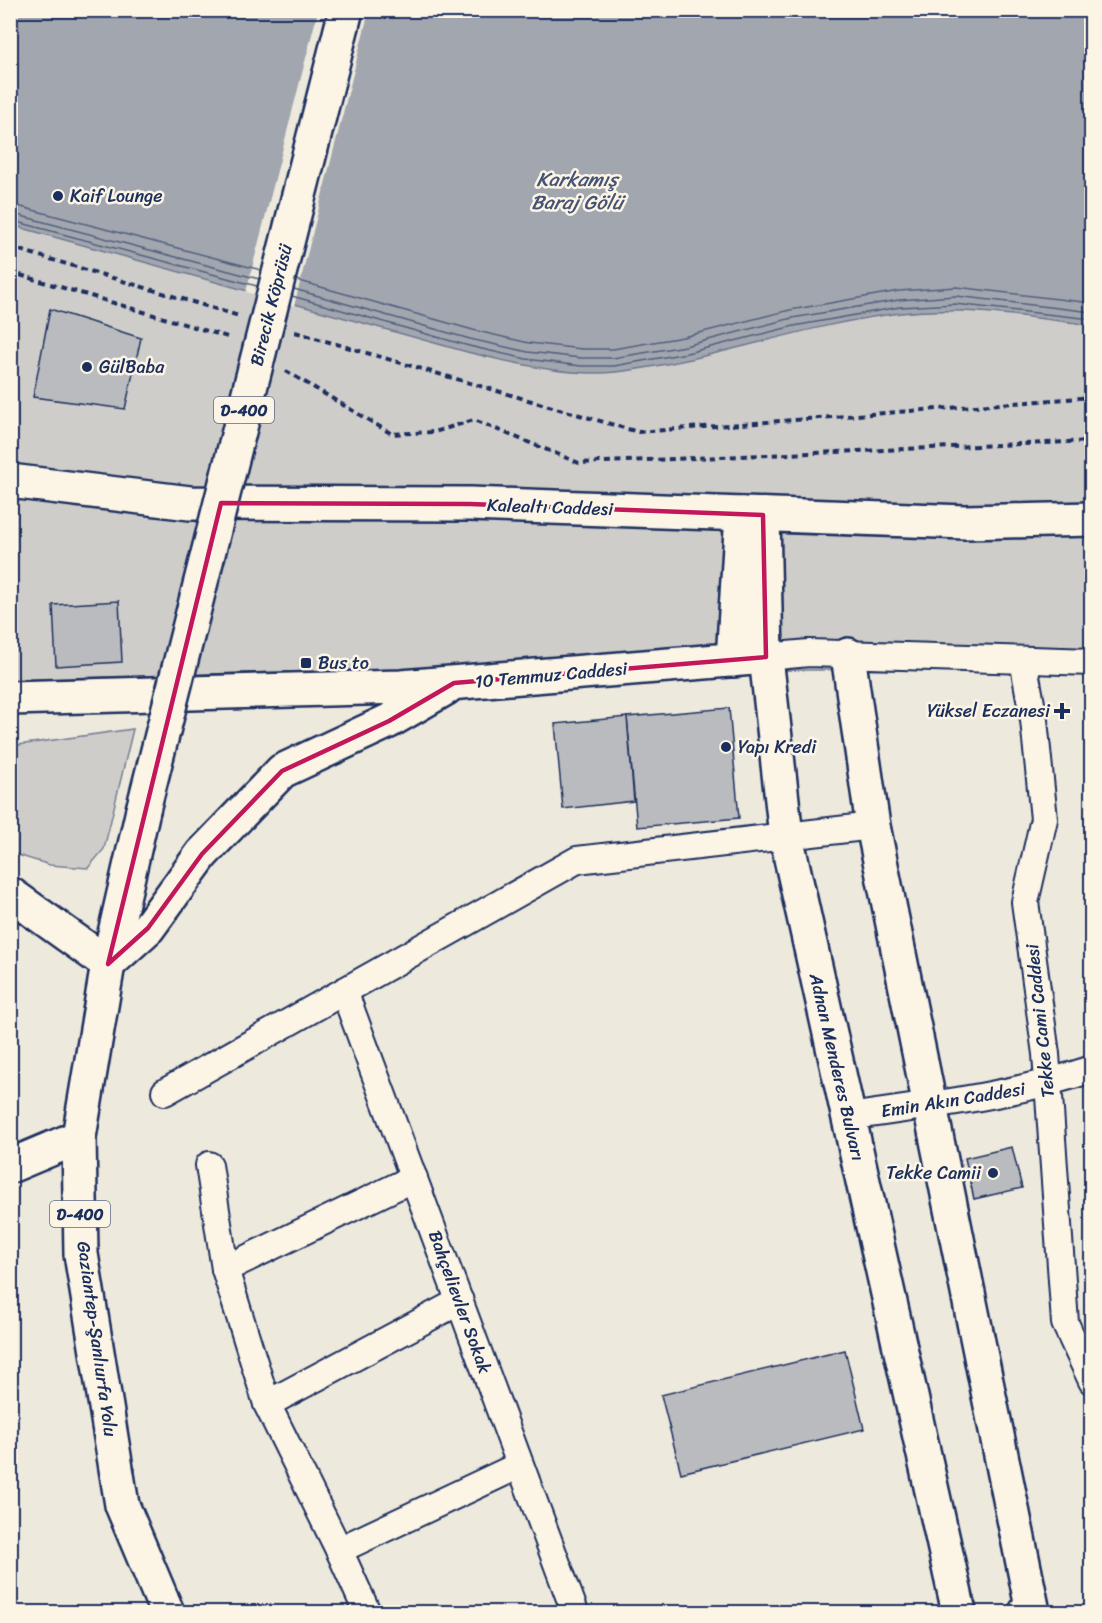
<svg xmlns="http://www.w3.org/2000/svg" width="1102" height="1623" font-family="Sriracha,sans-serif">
  <rect width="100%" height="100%" fill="#eee9dd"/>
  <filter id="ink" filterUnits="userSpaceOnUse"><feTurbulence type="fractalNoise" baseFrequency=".0167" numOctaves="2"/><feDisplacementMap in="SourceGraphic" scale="12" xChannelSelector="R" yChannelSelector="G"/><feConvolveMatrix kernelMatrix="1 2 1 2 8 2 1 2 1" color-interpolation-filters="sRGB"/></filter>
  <g filter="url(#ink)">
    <!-- green -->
    <g fill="#cfcdca" stroke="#757e94" stroke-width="1.5">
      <path d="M11,131l1080,163v375l-806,3 -274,8z"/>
      <path d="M133,729l-29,120 -16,19 -38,-3 -39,-12v-107z"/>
    </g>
    <!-- water -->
    <path fill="#a2a7af" stroke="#6c778f" stroke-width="1.5" d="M10,11h1081v314c-63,-8 -126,-19 -190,-12 -97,11 -189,48 -285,59 -50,5 -101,-9 -149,-20l-456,-127z"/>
    <!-- pier -->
    <path fill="#eee9dd" d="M318,11h51l-75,295 -48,-14z"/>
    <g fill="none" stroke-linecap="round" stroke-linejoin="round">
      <!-- shore -->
      <g stroke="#515f7e" stroke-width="1.5">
        <path d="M10,204l251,66"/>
        <path d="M10,213l249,66"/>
        <path d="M10,220l247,66"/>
        <path d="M296,280l177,50 56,13 53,6h31l70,-12 107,-27 109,-19 57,-4 136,16"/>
        <path d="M294,289l176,50 58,13 53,6h32l72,-12 107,-28 107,-18 57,-4 136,16"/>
        <path d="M292,296l177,50 57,13 55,7h33l73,-13 107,-27 106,-19 55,-3 137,15"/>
      </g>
    </g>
    <!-- building -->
    <g fill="#babbbe" stroke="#1b2f5e" stroke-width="1.5">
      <path d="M50,309l91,29 -16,71 -92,-12z"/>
      <path d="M119,601l3,61 -66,4 -3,-61z"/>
      <path d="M729,708l10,110 -102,9 -10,-110z"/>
      <path d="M627,717l7,84 -71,8 -8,-85z"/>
      <path d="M1012,1147l10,41 -48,11 -9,-41z"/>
      <path d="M845,1350l19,79 -183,44 -20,-78z"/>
    </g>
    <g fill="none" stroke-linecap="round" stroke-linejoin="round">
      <!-- street casing -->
      <g stroke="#1b2f5e" stroke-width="30">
        <g id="street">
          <path d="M766,657l43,-4 283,9"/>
          <path d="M1023,660l11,60 10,99 -19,83 21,152 19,269 27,58"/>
          <path d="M344,991l231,621"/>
          <path d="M165,1092l412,-232 296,-34"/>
          <path d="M848,1117c82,-12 164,-21 244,-48"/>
          <path d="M209,1165l16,104 42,135 72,146 28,62"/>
          <path d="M225,1269l189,-91"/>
          <path d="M267,1404l193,-103"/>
          <path d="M339,1550l181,-85"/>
        </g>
      </g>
      <!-- secondary casing -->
      <g stroke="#1b2f5e" stroke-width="38">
        <g id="secondary">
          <path d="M10,481l180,22 280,1 495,18 127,-3"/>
          <path d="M763,515l3,142 20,179 173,776"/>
          <path d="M848,655l25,171 159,781 -6,5"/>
          <path d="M733,660l9,-146"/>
          <path d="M10,698l391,-11 365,-30"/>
          <path d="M10,894l98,70 40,-36 54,-74 80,-83 107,-50 57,-33"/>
          <path d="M10,1166l69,-29"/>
        </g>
      </g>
      <!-- primary casing -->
      <g stroke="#1b2f5e" stroke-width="38">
        <path id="primary" d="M143,810l-35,154 -29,173 2,117 41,251 45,107"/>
      </g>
      <!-- path -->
      <g stroke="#1b2f5e" stroke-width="4" stroke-dasharray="6 4.5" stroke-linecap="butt">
        <path d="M10,247l229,69"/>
        <path d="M10,272l221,66"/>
        <path d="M295,332l343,100 454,-35"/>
        <path d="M286,371l106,63 42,-2 40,-12 105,43 513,-22"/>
      </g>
      <!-- street -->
      <use href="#street" stroke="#fcf5e5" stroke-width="26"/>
      <!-- secondary -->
      <use href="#secondary" stroke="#fcf5e5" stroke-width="33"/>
      <!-- primary -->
      <use href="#primary" stroke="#fcf5e5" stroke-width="33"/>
      <!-- primary-bridge casing -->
      <g stroke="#1b2f5e" stroke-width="38" stroke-linecap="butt">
        <path id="primary-bridge" d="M143,810l203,-800"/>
      </g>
      <!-- primary-bridge -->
      <use href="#primary-bridge" stroke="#fcf5e5" stroke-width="33"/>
    </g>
  </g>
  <!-- marked area -->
  <path fill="none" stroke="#c2185b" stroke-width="4.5" stroke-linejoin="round" d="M221,503l249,1 293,11 3,142 -312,26 -65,38 -107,50 -80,83 -54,74 -40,36z"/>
  <!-- markers -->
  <g fill="#1b2f5e" stroke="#fcf5e5" stroke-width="2">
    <circle cx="58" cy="196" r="6"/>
    <circle cx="87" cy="367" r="6"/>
    <rect x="300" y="657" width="12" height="12" rx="3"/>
    <path d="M1059 702h6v6h6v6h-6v6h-6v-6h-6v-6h6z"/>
    <circle cx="726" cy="747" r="6"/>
    <circle cx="993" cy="1173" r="6"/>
  </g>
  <g text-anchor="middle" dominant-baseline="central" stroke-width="5" stroke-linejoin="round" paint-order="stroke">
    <!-- shield labels -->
    <g fill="#fcf5e5" stroke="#5e6a86" stroke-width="1.5">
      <rect x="214" y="397" width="60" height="26" rx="4.5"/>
      <rect x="50" y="1201" width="60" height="26" rx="4.5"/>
    </g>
    <g font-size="16" font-weight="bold" fill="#1b2f5e">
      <text x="244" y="410">D-400</text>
      <text x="80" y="1214">D-400</text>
    </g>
    <!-- poi labels -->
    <g font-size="18" fill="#1b2f5e" stroke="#fcf5e5" text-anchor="start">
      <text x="70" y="196">Kaif Lounge</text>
      <text x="99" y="367">GülBaba</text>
      <text x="318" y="663">Bus to</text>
      <text x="1050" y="711" text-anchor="end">Yüksel Eczanesi</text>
      <text x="738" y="747">Yapı Kredi</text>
      <text x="981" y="1173" text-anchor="end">Tekke Camii</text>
    </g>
    <!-- street labels -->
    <g font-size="18" fill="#1b2f5e" stroke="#fcf5e5">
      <text transform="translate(271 305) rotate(-76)">Birecik Köprüsü</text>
      <text transform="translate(550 507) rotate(2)">Kalealtı Caddesi</text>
      <text transform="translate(551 675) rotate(-5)">10 Temmuz Caddesi</text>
      <text transform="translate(1040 1021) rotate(-96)">Tekke Cami Caddesi</text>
      <text transform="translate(837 1067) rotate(77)">Adnan Menderes Bulvarı</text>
      <text transform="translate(953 1100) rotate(-9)">Emin Akın Caddesi</text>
      <text transform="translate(460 1302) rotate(70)">Bahçelievler Sokak</text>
      <text transform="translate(97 1339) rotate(82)">Gaziantep-Şanlıurfa Yolu</text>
    </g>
    <!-- water labels -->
    <g font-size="20" font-style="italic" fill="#445376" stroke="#fcf5e5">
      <text x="577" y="179">Karkamış<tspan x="577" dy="23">Baraj Gölü</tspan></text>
    </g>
  </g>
  <!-- margin -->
  <rect width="1102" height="1623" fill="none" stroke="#fcf5e5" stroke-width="36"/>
  <rect x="18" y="18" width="1066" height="1587" fill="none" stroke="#1b2f5e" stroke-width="2" filter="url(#ink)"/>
</svg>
